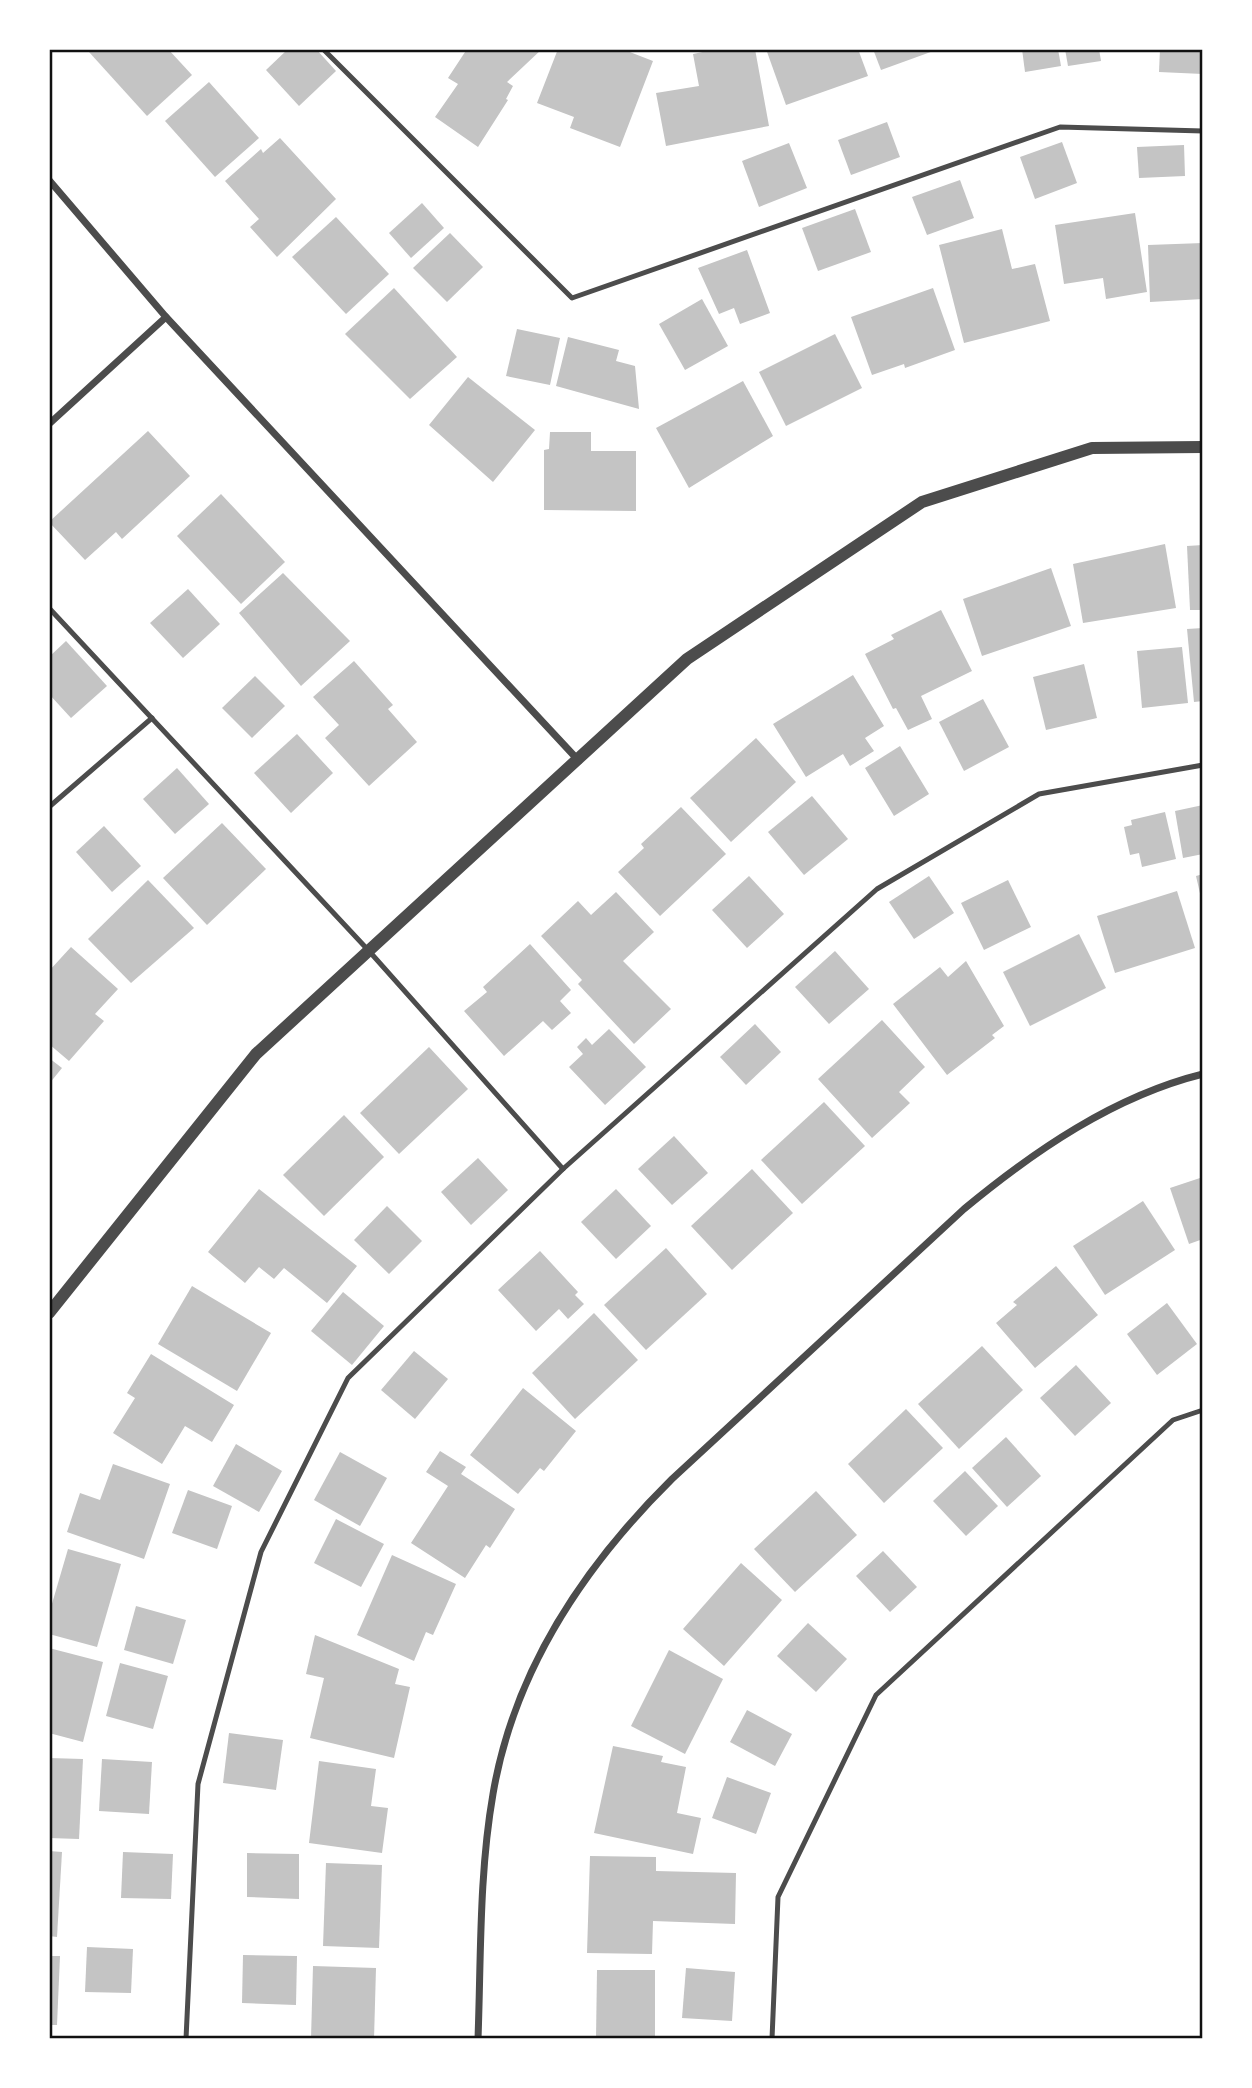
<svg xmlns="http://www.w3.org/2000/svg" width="1252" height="2088" font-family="Figtree,sans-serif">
  <rect width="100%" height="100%" fill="#fff"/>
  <!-- building -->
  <g fill="#c4c4c4">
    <path d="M92,49h76l24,26 -45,41 -58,-64z"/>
    <path d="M288,49h28l20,22 -37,35 -33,-36z"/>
    <path d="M467,49h75l-35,33 6,4 -7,13 2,1 -30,47 -43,-30 23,-33 -10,-6z"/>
    <path d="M558,49h31l8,3 2,-3h23l31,12 -33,86 -50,-19 4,-11 -37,-14z"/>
    <path d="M717,49h38l14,77 -103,20 -10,-53 43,-7 -6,-32z"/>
    <path d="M766,49h92l10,27 -82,29z"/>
    <path d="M873,49h66l-58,21z"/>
    <path d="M1022,49h36l3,17 -36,6z"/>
    <path d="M1065,49h34l2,12 -33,5z"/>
    <path d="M1160,49h43v25l-44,-2z"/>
    <path d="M209,82l50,56 -44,39 -50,-56z"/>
    <path d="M887,122l13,35 -49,18 -13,-35z"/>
    <path d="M280,138l56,61 -59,58 -27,-30 9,-8 -34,-38 36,-32 2,4z"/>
    <path d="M1062,142l15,41 -42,16 -15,-42z"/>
    <path d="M789,143l18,45 -48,19 -17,-46z"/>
    <path d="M1184,145l1,31 -46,2 -2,-31z"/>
    <path d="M960,180l14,38 -47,17 -15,-38z"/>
    <path d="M422,203l22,25 -33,30 -22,-25z"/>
    <path d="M855,209l16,43 -53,19 -16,-43z"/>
    <path d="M1135,213l12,79 -41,7 -3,-21 -39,6 -9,-59z"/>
    <path d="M336,217l53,57 -43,40 -54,-57z"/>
    <path d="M1002,229l10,40 23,-5 15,57 -86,22 -25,-98z"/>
    <path d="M450,233l33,34 -36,35 -34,-34z"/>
    <path d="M1203,243v56l-53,3 -2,-57z"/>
    <path d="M747,250l23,63 -30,11 -6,-16 -15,6 -21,-46z"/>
    <path d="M394,288l63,69 -47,42 -65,-65z"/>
    <path d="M933,288l22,62 -50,18 -1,-4 -32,11 -21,-58z"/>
    <path d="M702,299l26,47 -43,24 -26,-46z"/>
    <path d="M517,329l43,9 -10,47 -44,-9z"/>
    <path d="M835,334l27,54 -76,38 -27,-54z"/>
    <path d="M568,337l51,13 -3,11 19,5 4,43 -83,-23z"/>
    <path d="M468,377l67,53 -42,52 -64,-57z"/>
    <path d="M743,381l30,55 -84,52 -33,-60z"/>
    <path d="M148,431l42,45 -68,63 -6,-7 -31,28 -36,-38z"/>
    <path d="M550,432h41v19h45v60l-92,-1v-60l5,-1z"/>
    <path d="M221,494l64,68 -44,42 -64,-68z"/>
    <path d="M1165,544l11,64 -93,15 -10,-59z"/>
    <path d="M1203,545v65h-13l-3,-64z"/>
    <path d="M1051,568l20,58 -89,30 -19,-57z"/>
    <path d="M283,573l67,68 -49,45 -62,-73z"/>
    <path d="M188,589l32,35 -37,34 -33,-35z"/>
    <path d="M941,610l31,61 -51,25 11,23 -24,11 -12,-22 -3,1 -28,-55 29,-15 -3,-4z"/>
    <path d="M1203,628v73l-9,1 -7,-73z"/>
    <path d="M66,641l41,45 -36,32 -22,-24v-37z"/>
    <path d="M1182,647l6,56 -46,5 -5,-57z"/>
    <path d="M354,661l39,44 -5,4 29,33 -48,44 -44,-48 14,-13 -26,-28z"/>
    <path d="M1084,664l13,54 -51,12 -13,-53z"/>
    <path d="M853,675l31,51 -19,12 9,13 -24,15 -7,-12 -37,23 -33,-53z"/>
    <path d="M255,676l30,30 -33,32 -30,-30z"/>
    <path d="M983,699l26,48 -45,24 -25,-49z"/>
    <path d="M297,734l36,39 -42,40 -37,-40z"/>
    <path d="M756,738l40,44 -65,60 -41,-44z"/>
    <path d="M900,746l29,48 -35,22 -29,-48z"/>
    <path d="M177,768l32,36 -34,30 -32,-35z"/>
    <path d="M812,796l36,43 -44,36 -36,-43z"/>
    <path d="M1203,805v49l-20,4 -8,-47z"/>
    <path d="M681,807l45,47 -66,62 -42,-44 26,-24 -3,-4z"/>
    <path d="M1165,812l11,47 -34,8 -3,-14 -9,2 -6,-28 8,-2 -1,-5z"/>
    <path d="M222,823l44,46 -59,56 -44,-47z"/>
    <path d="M104,826l37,40 -29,26 -36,-40z"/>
    <path d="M1203,874v28h-1l-6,-26z"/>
    <path d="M749,876l35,38 -37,34 -35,-38z"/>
    <path d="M929,876l25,37 -40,26 -25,-37z"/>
    <path d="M148,880l46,48 -63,55 -43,-44z"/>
    <path d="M1008,880l23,47 -47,23 -23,-47z"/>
    <path d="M1177,891l18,57 -80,25 -18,-57z"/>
    <path d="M616,892l38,40 -31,29 48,48 -37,35 -56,-60 4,-4 -41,-44 37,-35 13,14z"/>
    <path d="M1079,934l27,54 -76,38 -27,-54z"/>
    <path d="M530,944l41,46 -11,11 11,12 -19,17 -9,-9 -39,35 -40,-45 23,-19 -4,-5z"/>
    <path d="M71,947l47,42 -23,25 9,7 -35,40 -20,-17v-73z"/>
    <path d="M835,951l34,38 -40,35 -34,-37z"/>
    <path d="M966,961l38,65 -12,9 3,3 -48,37 -54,-71 47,-37 8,10z"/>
    <path d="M882,1020l43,47 -26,25 11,11 -38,35 -54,-59z"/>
    <path d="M755,1024l26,28 -35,33 -26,-28z"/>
    <path d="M609,1029l37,38 -41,38 -36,-38 14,-13 -6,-7 9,-9 6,7z"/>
    <path d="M429,1047l39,42 -69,65 -39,-41z"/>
    <path d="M49,1058l13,10 -13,16z"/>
    <path d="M824,1102l41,44 -63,58 -41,-44z"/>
    <path d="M344,1115l40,42 -60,59 -41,-41z"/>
    <path d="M674,1136l34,37 -36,32 -34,-36z"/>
    <path d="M478,1158l30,32 -37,35 -30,-33z"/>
    <path d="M752,1169l41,44 -61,57 -41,-44z"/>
    <path d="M1203,1177v62l-14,5 -19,-56z"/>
    <path d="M259,1189l98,77 -30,37 -43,-35 -10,11 -15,-12 -14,16 -37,-31z"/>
    <path d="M616,1189l35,37 -35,33 -35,-37z"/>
    <path d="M1143,1201l32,49 -70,45 -32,-49z"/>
    <path d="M387,1206l35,35 -33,33 -35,-34z"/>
    <path d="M666,1248l41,46 -61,56 -42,-45z"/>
    <path d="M540,1251l38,41 -3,3 9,9 -16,15 -9,-10 -23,22 -38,-41z"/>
    <path d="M1056,1266l42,49 -63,53 -39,-45 21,-18 -4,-3z"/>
    <path d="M192,1286l79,47 -34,58 -79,-47z"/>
    <path d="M343,1292l41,34 -32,39 -41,-34z"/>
    <path d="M1167,1303l30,41 -40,31 -30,-41z"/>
    <path d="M594,1313l44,47 -63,59 -43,-46z"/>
    <path d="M982,1346l41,44 -64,59 -41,-45z"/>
    <path d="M414,1351l34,28 -33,40 -34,-29z"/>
    <path d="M151,1354l83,51 -22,37 -27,-16 -23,38 -49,-31 22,-35 -8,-5z"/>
    <path d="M1076,1365l35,38 -36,33 -35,-38z"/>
    <path d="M523,1388l53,43 -32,40 -4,-3 -22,26 -48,-39z"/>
    <path d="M906,1409l37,39 -59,55 -36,-39z"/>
    <path d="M1006,1437l35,39 -34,31 -35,-39z"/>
    <path d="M236,1444l46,27 -23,41 -46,-26z"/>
    <path d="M440,1451l26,16 -5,7 54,35 -25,39 -4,-3 -21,33 -54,-35 37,-57 -22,-14z"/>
    <path d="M340,1452l47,26 -27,48 -46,-26z"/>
    <path d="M113,1464l57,20 -26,75 -77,-27 13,-39 20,7z"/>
    <path d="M965,1471l33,35 -32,30 -33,-35z"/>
    <path d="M188,1490l44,16 -15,43 -45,-16z"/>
    <path d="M816,1491l41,44 -62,57 -41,-43z"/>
    <path d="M336,1519l48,25 -23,43 -47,-24z"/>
    <path d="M68,1549l53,15 -24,83 -48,-13v-20z"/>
    <path d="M883,1551l34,36 -27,25 -34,-36z"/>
    <path d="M392,1555l64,29 -23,51 -7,-3 -12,29 -57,-26z"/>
    <path d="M741,1563l41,37 -58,66 -41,-37z"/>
    <path d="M136,1606l50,14 -13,44 -49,-14z"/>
    <path d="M808,1623l39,36 -31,33 -39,-36z"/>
    <path d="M315,1635l84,34 -4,15 15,3 -16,71 -84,-20 14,-60 -18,-4z"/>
    <path d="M49,1648l54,14 -20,80 -34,-9z"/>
    <path d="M669,1650l54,29 -38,75 -54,-28z"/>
    <path d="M120,1663l48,13 -15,53 -47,-13z"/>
    <path d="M747,1710l45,24 -17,32 -45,-24z"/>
    <path d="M229,1733l54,7 -7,50 -53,-7z"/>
    <path d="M613,1746l50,10 -2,6 25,5 -9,46 24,5 -8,36 -99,-21z"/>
    <path d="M49,1758l34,1 -4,80 -30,-1z"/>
    <path d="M102,1759l50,3 -3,52 -50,-3z"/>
    <path d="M319,1761l57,8 -5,37 17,2 -6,45 -73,-10z"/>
    <path d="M727,1777l44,16 -15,41 -44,-16z"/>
    <path d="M49,1851l13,1 -5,85 -8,-1z"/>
    <path d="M123,1852l50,2 -2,45 -50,-1z"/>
    <path d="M247,1853l52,1v45l-52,-2z"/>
    <path d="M590,1856l66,1v14l80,2 -1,51 -82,-3 -1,33 -65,-1z"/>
    <path d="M326,1863l56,2 -3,83 -56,-2z"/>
    <path d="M87,1947l46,2 -2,44 -46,-1z"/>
    <path d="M243,1955l54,1 -1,49 -54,-2z"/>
    <path d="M49,1956h11l-3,69h-8z"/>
    <path d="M313,1966l63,2 -2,71h-63z"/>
    <path d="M686,1968l49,4 -3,49 -50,-3z"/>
    <path d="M597,1970h58v69h-59z"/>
  </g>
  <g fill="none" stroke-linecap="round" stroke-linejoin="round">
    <!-- service -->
    <g stroke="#4c4c4c" stroke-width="5">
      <path d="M323,49l249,249 488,-171 143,4"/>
      <path d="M49,608l320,343 194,218 314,-280 162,-95 164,-29"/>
      <path d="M49,807l103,-89"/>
      <path d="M186,2039l12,-255 63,-232 87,-174 215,-209"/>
      <path d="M772,2039l6,-142 98,-202 297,-275 30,-10"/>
    </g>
    <!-- minor -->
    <g stroke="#4c4c4c" stroke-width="7">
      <path d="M49,180l117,137 413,444"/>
      <path d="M49,424l117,-107"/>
      <path d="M478,2039c3,-81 1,-165 15,-245 21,-124 91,-228 179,-315l292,-270c70,-58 150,-113 239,-135"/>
    </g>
    <!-- tertiary -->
    <path stroke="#4c4c4c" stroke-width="12" d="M49,1313l207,-259 431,-395 235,-157 170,-54 111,-1"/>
  </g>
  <!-- border -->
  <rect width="1252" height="2088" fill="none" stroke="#ffffff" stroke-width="102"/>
  <rect x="51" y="51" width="1150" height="1986" fill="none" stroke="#111" stroke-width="2.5"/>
</svg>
